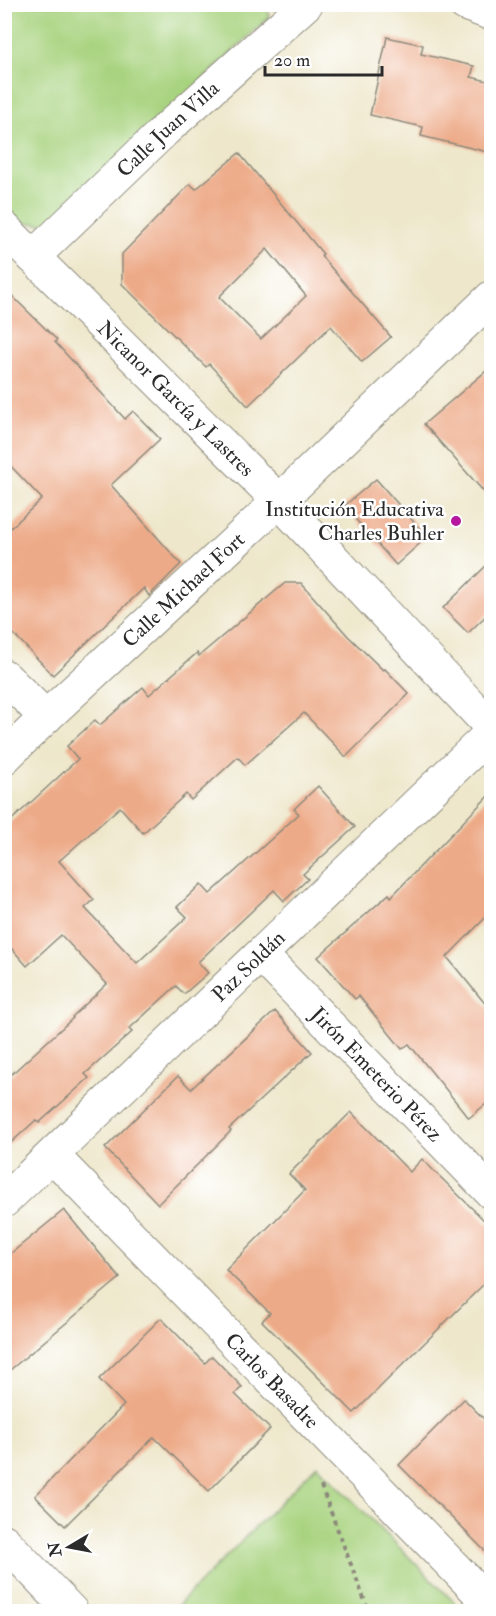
<svg xmlns="http://www.w3.org/2000/svg" width="496" height="1616" font-family="'IM FELL Double Pica',serif">
  <rect width="100%" height="100%" fill="#fff"/>
  <filter id="ink" filterUnits="userSpaceOnUse"><feTurbulence type="fractalNoise" baseFrequency=".0167" numOctaves="2"/><feDisplacementMap in="SourceGraphic" scale="12" xChannelSelector="R" yChannelSelector="G"/><feConvolveMatrix kernelMatrix="1 2 1 2 8 2 1 2 1" color-interpolation-filters="sRGB"/></filter>
  <filter id="wash" filterUnits="userSpaceOnUse"><feTurbulence type="fractalNoise" baseFrequency=".008" numOctaves="4" result="noise"/><feDisplacementMap in="SourceGraphic" scale="24" xChannelSelector="R" yChannelSelector="G"/><feGaussianBlur stdDeviation="1.35" result="paint"/><feColorMatrix in="noise" values="0 0 0 0 0 0 0 0 0 0 0 0 0 0 0 0 0 1.4 0 .05"/><feComposite in="paint" operator="in"/></filter>
  <g filter="url(#wash)">
    <rect width="100%" height="100%" fill="#eee7cb"/>
    <!-- green -->
    <g fill="#a8d37f" stroke="#6a7f55" stroke-width="1.5">
      <path d="M5,5h263l1,12 -220,208 -29,-3 -15,-17z"/>
      <path d="M317,1465l146,146h-291z"/>
    </g>
    <g id="blocks">
      <!-- building -->
      <g fill="#edaa88" fill-rule="evenodd">
        <path d="M387,37l36,8 -2,9 53,12 -3,11 21,5v71l-71,-17 2,-9 -53,-12z"/>
        <path d="M239,153l84,101 -2,2 70,81 -29,25 -31,-36 -83,80 -39,-42 -3,3 -84,-83v-30l68,-70 6,5zM267,249l39,47 -45,43 -42,-42z"/>
        <path d="M4,288l53,52 -2,2 70,77 8,-8 27,28 -49,46 70,79 -32,32 -5,-8 -91,87 -49,-51v-90l38,-35 -38,-40z"/>
        <path d="M492,366v135l-68,-77z"/>
        <path d="M376,479l51,58 -31,28 -52,-59z"/>
        <path d="M492,560v50l-24,23 -25,-25z"/>
        <path d="M285,583h16l47,53 35,34 2,-1 24,25 -63,63 -42,-44 -59,52 -7,-8 -47,43 -5,-6 -43,39 -23,-26 -61,54 35,39 -9,8 52,55 50,-46 -10,-10 24,-23 9,10 89,-80 -5,-5 24,-23 37,41 -52,47 5,5 -24,22 -10,-11 -76,72 10,11 -24,21 -8,-8 -47,43 3,3 -47,42 4,4 -50,45 -3,-3 -32,29v-68l69,-63 -1,-1 35,-33 -46,-49 -34,31 -23,-26v-113l74,-68 -11,-13 28,-26 5,5 43,-38 6,8 48,-42 2,3z"/>
        <path d="M492,792v119l-45,46 45,55v87l-23,19 -60,-74 -7,5 -43,-53 -4,3 -37,-42 71,-63 2,3z"/>
        <path d="M275,1011l37,41 -83,77 2,2 -73,73 -53,-56 73,-72 13,13z"/>
        <path d="M351,1112l59,60 12,-13 70,69v48l-138,137 -92,-92 8,-8 -44,-43 79,-80 -16,-16z"/>
        <path d="M64,1210l56,68 -116,97v-116z"/>
        <path d="M161,1318l44,45 7,-7 30,31 -7,7 35,35 -61,62 -55,-54 -89,89 -30,-30 89,-91 -25,-26z"/>
        <path d="M464,1399l28,28v131l-93,-93z"/>
      </g>
    </g>
  </g>
  <g filter="url(#ink)">
    <use href="#blocks" fill-opacity="0" stroke="#8c897b" stroke-width="1.5"/>
    <g fill="none" stroke-linecap="round" stroke-linejoin="round">
      <!-- minor casing -->
      <g stroke="#8c897b" stroke-width="35">
        <g id="minor">
          <path d="M465,4l27,10"/>
          <path id="s1" d="M4,228l275,273 213,227"/>
          <path id="s2" d="M33,257l131,-126 142,-127"/>
          <path d="M4,676l42,41"/>
          <path id="s3" d="M261,955l231,238"/>
          <path id="s4" d="M53,1156l439,450"/>
          <path id="s5" d="M4,1201l488,-469"/>
          <path d="M4,1541l68,71"/>
        </g>
      </g>
      <!-- tertiary casing -->
      <g stroke="#8c897b" stroke-width="35">
        <g id="tertiary">
          <path id="s6" d="M4,758l42,-41 233,-216 213,-204"/>
        </g>
      </g>
      <!-- path -->
      <path stroke="#8c897b" stroke-width="4" stroke-dasharray="4.5 4.5" stroke-linecap="butt" d="M321,1486l48,126"/>
      <!-- minor -->
      <use href="#minor" stroke="#fff" stroke-width="33"/>
      <!-- tertiary -->
      <use href="#tertiary" stroke="#fff" stroke-width="33"/>
    </g>
  </g>
  <!-- markers -->
  <circle fill="#b5179e" stroke="#fff" stroke-width="2" cx="456" cy="521" r="6"/>
  <g text-anchor="middle" dominant-baseline="central" stroke-width="5" stroke-linejoin="round" paint-order="stroke">
    <!-- street labels -->
    <g font-size="21" fill="#2b2b2b" stroke="#fff">
      <text stroke="none"><textPath href="#s2" startOffset="186">Calle Juan Villa</textPath></text>
      <text stroke="none"><textPath href="#s1" startOffset="242">Nicanor García y Lastres</textPath></text>
      <text stroke="none"><textPath href="#s6" startOffset="246">Calle Michael Fort</textPath></text>
      <text stroke="none"><textPath href="#s5" startOffset="339">Paz Soldán</textPath></text>
      <text stroke="none"><textPath href="#s3" startOffset="166">Jirón Emeterio Pérez</textPath></text>
      <text stroke="none"><textPath href="#s4" startOffset="314">Carlos Basadre</textPath></text>
    </g>
    <!-- poi labels -->
    <g font-size="21" fill="#2b2b2b" stroke="#fff" text-anchor="end">
      <text x="444" y="509">Institución Educativa<tspan x="444" dy="24">Charles Buhler</tspan></text>
    </g>
  </g>
  <!-- margin -->
  <rect width="496" height="1616" fill="none" stroke="#fff" stroke-width="24"/>
  <!-- north arrow -->
  <g transform="translate(69 1547) rotate(260)" stroke="#ffffff" stroke-width="4.5" paint-order="stroke">
  <path d="M0-4.5L10 22L0 15L-10 22Z" fill="#2b2b2b"/>
  <text y="-9" font-size="16" font-weight="bold" text-anchor="middle" fill="#2b2b2b">N</text>
  </g>
  <!-- scale -->
  <path d="M265 66v9h117v-9" fill="none" stroke="#2b2b2b" stroke-width="3"/>
  <text x="274" y="66" font-size="18" fill="#2b2b2b" stroke="#ffffff" stroke-width="4.5" paint-order="stroke">20 m</text>
</svg>
